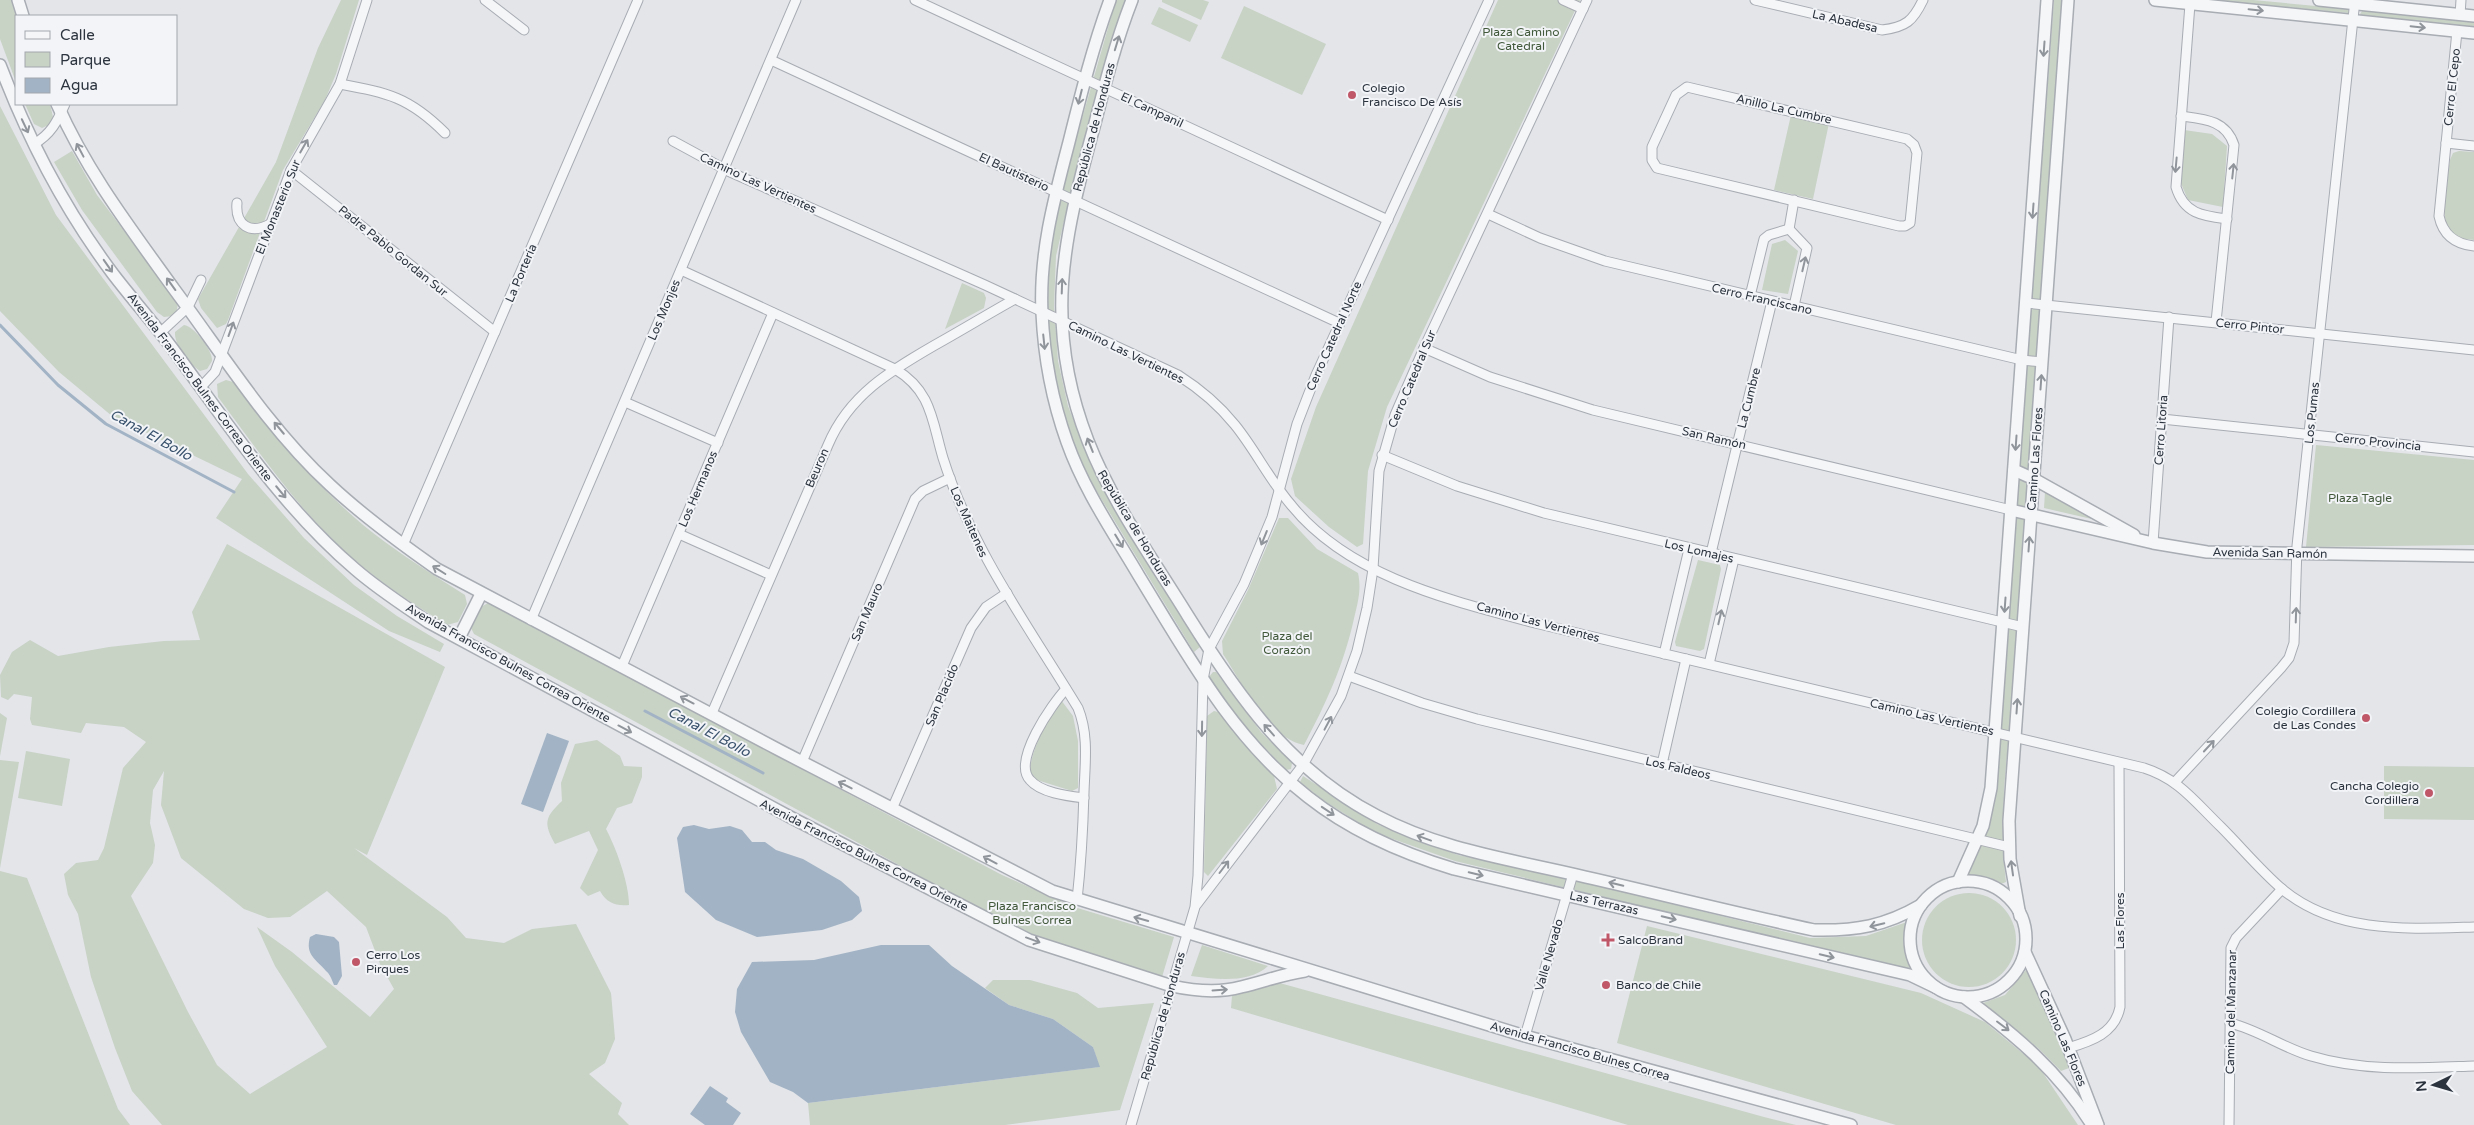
<svg xmlns="http://www.w3.org/2000/svg" width="2474" height="1125" font-family="'Varela Round',sans-serif">
  <rect width="100%" height="100%" fill="#e3e5e9"/>
  <!-- green -->
  <g fill="#c8d2c5" fill-rule="evenodd">
    <path d="M0,0h13l4,16 -1,66 -16,-43z"/>
    <path d="M341,0h18l-23,74 -11,26 -42,70 -55,150 -2,4 -9,4 -16,-20 -3,-9 78,-137 42,-114z"/>
    <path d="M1116,0h9l-19,58 -34,128 -16,70 -2,51 4,54 10,45 24,61 108,180 -6,5 -109,-180 -24,-63 -10,-46 -4,-31v-61l10,-65z"/>
    <path d="M1162,0h41l6,2 -8,18 -39,-18z"/>
    <path d="M1498,0h82l-193,407 -19,64 -5,73 -6,3 -28,-20 -34,-31 -4,-17 25,-72z"/>
    <path d="M2054,0h8l-33,504 -25,285 -1,65 3,28 -5,2 -19,-7 -15,1 -2,-4c15,-23 23,-45 30,-72z"/>
    <path d="M2212,0h41l95,9 1,4z"/>
    <path d="M1244,6l82,38 -24,51 -81,-37z"/>
    <path d="M1159,7l39,18 -8,17 -39,-18z"/>
    <path d="M2363,10l111,11v6l-112,-11 -2,-2z"/>
    <path d="M25,104h25l3,13 -4,8 -7,3 -8,-4z"/>
    <path d="M0,106l56,109 192,259 56,64 50,47 43,31 47,28 -4,8 -51,-21 -173,-113 26,-39 -130,-63 -53,-44 -59,-61z"/>
    <path d="M1791,115l38,8 -16,76 -39,-9z"/>
    <path d="M2184,130l28,4 15,12 -4,61 -35,-7 -8,-19z"/>
    <path d="M72,151l25,44 81,107 -1,8 -4,6 -9,1 -7,-5 -75,-102 -28,-48z"/>
    <path d="M2459,151l15,1v88c-4,-1 -12,0 -16,-2 -23,-11 -11,-58 -8,-78l3,-7z"/>
    <path d="M1785,240l13,11 -10,43 -26,-4 10,-46z"/>
    <path d="M962,283l22,10 2,5 -2,10 -39,21z"/>
    <path d="M184,325c10,1 29,26 28,36l-5,8 -7,2c-11,-7 -26,-26 -25,-39z"/>
    <path d="M226,380l7,2c45,57 93,117 152,160 26,19 53,36 80,53l2,9 -9,18 -11,3c-38,-24 -76,-48 -108,-79 -47,-45 -83,-98 -121,-149l-1,-13z"/>
    <path d="M2316,445l158,15v85l-168,2z"/>
    <path d="M2045,492l52,27 -1,1 -52,-12z"/>
    <path d="M1279,518h9l29,31 41,24c4,19 -1,31 -5,50 -11,46 -27,80 -49,122 -36,-7 -62,-62 -81,-91l-1,-13 26,-51z"/>
    <path d="M227,544l218,123 -78,188 -13,-7 93,69 19,21 38,5 28,-14 44,-5 35,69 4,46 -10,24 -16,11 33,29 -4,11 11,11h-467l-30,-34 -17,-43 -24,-71 -13,-63 -10,-19 -4,-21 12,-11 22,-3 6,-12 19,-80 23,-26 -22,-15 -38,-4 -5,10 -49,-8 -2,-6 2,-22 -18,-3 -6,6 -7,-3 -1,-22 12,-23 18,-12 28,16 51,-9 55,-6 36,-1 -8,-28zM164,771l-3,34 20,53 63,51 24,9 22,-1 37,-26 39,36 14,37 14,25 -24,28 -78,-65 -35,-25 18,39 52,81 -77,47 -33,-29 -29,-53 -57,-116 22,-33 2,-18 -5,-22 3,-33z"/>
    <path d="M1698,560l22,5 1,4 -17,80 -4,2 -24,-5 -1,-4z"/>
    <path d="M488,603l514,272 72,32 100,30 -12,40 -138,-44 -550,-299 -4,-8 11,-19z"/>
    <path d="M1213,672h3l45,60 31,31 -1,6 -5,1 -43,-45 -34,-48z"/>
    <path d="M1061,700l12,16 5,25v47l-6,3 -35,-11 -7,-6c-1,-20 18,-58 31,-74z"/>
    <path d="M1214,711l4,1 56,64 3,13 -69,87 -4,-4 3,-156z"/>
    <path d="M0,713l7,5 -7,38z"/>
    <path d="M597,740l23,16 4,10 18,1v10l-10,26 -15,5 -11,21c10,19 23,54 23,76 -14,1 -22,-2 -29,-14l-12,5 -8,-8 18,-38 -9,-19 -34,13c-12,-21 -10,-27 7,-43l-1,-18 14,-39z"/>
    <path d="M26,751l44,8 -8,47 -44,-8z"/>
    <path d="M0,760l19,2 -19,106z"/>
    <path d="M2384,766l90,1v53l-90,-1z"/>
    <path d="M1303,776l74,48 25,11 56,20 121,26 231,57 56,-2 41,-14c-3,17 -3,28 4,45l-4,3 -452,-109 -82,-29 -50,-32 -23,-18z"/>
    <path d="M0,871l27,7 91,231 12,16h-130z"/>
    <circle cx="1969" cy="940" r="47"/>
    <path d="M1647,926l274,67 64,29 54,45 39,58h-182l-279,-82z"/>
    <path d="M1202,945l66,21c-19,18 -53,13 -77,10z"/>
    <path d="M2026,970l28,54 15,44 -8,3 -23,-23 -55,-45 22,-8z"/>
    <path d="M993,980h37l47,13 21,15 56,-5 -34,107 -115,15h-195l-2,-22 291,-36 -6,-20 -40,-28 -44,-14 -24,-17z"/>
    <path d="M1276,982l488,135 32,8h-168l-397,-117 1,-12z"/>
  </g>
  <!-- water -->
  <g fill="#a2b3c5">
    <path d="M547,733l22,8 -26,71 -22,-8z"/>
    <path d="M694,825l15,4 21,-3 12,4 10,12h13l11,8 27,9 38,22 18,16 3,14 -10,9 -30,10 -65,7 -41,-17 -31,-28 -8,-54 6,-11z"/>
    <path d="M316,934l18,3 5,5 3,34 -5,9h-3c-2,-5 -4,-11 -8,-14 -10,-12 -21,-16 -16,-34z"/>
    <path d="M881,945h48l23,21 57,39 44,14 40,28 7,20 -292,36 -15,-11 -23,-10 -29,-50 -6,-20 2,-23 15,-27 62,-2z"/>
    <path d="M710,1086l18,12 -2,4 15,11 -8,12h-28l-15,-11z"/>
  </g>
  <g fill="none" stroke-linecap="round" stroke-linejoin="round">
    <!-- stream -->
    <g stroke="#a2b3c5" stroke-width="3">
      <path d="M0,325l58,60 48,39 128,68"/>
      <path d="M645,711l118,62"/>
    </g>
    <!-- minor casing -->
    <g stroke="#a8acb3" stroke-width="11">
      <g id="minor">
        <path d="M485,0l39,30"/>
        <path d="M915,0l473,220"/>
        <path d="M1563,0l20,9"/>
        <path d="M1755,0l127,30c24,-3 31,-9 41,-30"/>
        <path d="M2190,4l-14,183c8,27 27,29 51,32"/>
        <path d="M2460,15l1,-15"/>
        <path d="M2457,31l-18,185c4,19 16,28 35,30"/>
        <path d="M771,60l568,263"/>
        <path d="M340,84c48,9 69,13 105,49"/>
        <path d="M1687,87l220,52 7,6 3,8 -7,70 -5,3h-6l-242,-58 -5,-8v-13l24,-52z"/>
        <path d="M2181,116c23,3 45,4 53,29l-18,177"/>
        <path d="M673,141l57,31 255,113 193,90c22,14 41,30 57,50 21,26 35,56 57,81 58,71 158,94 243,117l609,145c35,11 51,34 77,59 20,20 39,43 61,62 54,45 126,40 192,38"/>
        <path d="M2446,143l28,3"/>
        <path d="M34,144c17,-10 23,-22 31,-40"/>
        <path d="M291,170l204,162"/>
        <path d="M237,203c-2,22 13,32 33,21"/>
        <path d="M1488,214l52,24 65,23 417,99 20,2"/>
        <path d="M1789,229l18,19 -13,58"/>
        <path d="M1789,229l5,-29"/>
        <path d="M681,270l214,99c37,22 37,52 48,89 29,92 86,169 135,250 11,27 7,55 6,84 -1,36 -3,72 -7,108"/>
        <path d="M1750,296l14,-57 5,-4 20,-6"/>
        <path d="M2026,303l448,47"/>
        <path d="M161,332l27,-25 13,-27"/>
        <path d="M1424,348l66,29 103,33 418,100"/>
        <path d="M201,387l14,-15 76,-202 49,-86 27,-84"/>
        <path d="M625,402l93,41"/>
        <path d="M2162,419l312,33"/>
        <path d="M1382,455l75,31 87,27 479,114"/>
        <path d="M679,534l92,41"/>
        <path d="M2153,543l16,-226"/>
        <path d="M403,545l235,-545"/>
        <path d="M1711,553l61,-252"/>
        <path d="M531,620l265,-620"/>
        <path d="M1664,654l25,-105"/>
        <path d="M1709,664l25,-105"/>
        <path d="M622,666l151,-353"/>
        <path d="M1349,676l73,27 55,16 532,128"/>
        <path d="M1066,689c-14,15 -54,72 -36,91 11,13 38,16 54,18"/>
        <path d="M712,713l116,-268c21,-50 62,-74 107,-100 27,-15 53,-31 80,-46"/>
        <path d="M802,762l113,-263 8,-8 27,-13"/>
        <path d="M1662,764l24,-105"/>
        <path d="M2175,782l106,-114 8,-10 5,-15 3,-97 58,-546"/>
        <path d="M892,809l79,-181 15,-21 21,-14"/>
        <path d="M1197,904l106,-139 38,-69 16,-45 10,-43 6,-39 6,-98 16,-56 29,-67 163,-348"/>
        <path d="M2230,1023c29,7 53,25 81,33 53,16 108,12 163,10"/>
        <path d="M1525,1036l48,-162"/>
        <path d="M2068,1048c24,-7 47,-15 52,-41l-1,-244"/>
        <path d="M1131,1125l64,-218 3,-31 5,-196 6,-31 35,-65 28,-67 25,-93 19,-49 173,-375"/>
        <path d="M2229,1125l2,-177 5,-10 46,-49"/>
      </g>
    </g>
    <!-- tertiary casing -->
    <g stroke="#a8acb3" stroke-width="14">
      <g id="tertiary">
        <path d="M18,0l5,16"/>
        <path d="M1110,0c-17,46 -29,94 -41,142 -15,57 -30,112 -27,171 2,44 10,87 25,129 17,48 46,90 72,134 49,80 94,163 169,221 43,34 93,56 146,72l456,106 25,12"/>
        <path d="M1132,0c-16,41 -27,84 -38,127 -31,113 -51,199 -6,314 24,62 65,118 100,175 50,80 102,155 189,200 62,33 131,43 200,59 79,18 158,38 237,55 42,1 71,-4 107,-25"/>
        <path d="M2155,0l319,33"/>
        <path d="M2319,0l155,16"/>
        <path d="M0,65c28,74 65,145 113,209 19,25 40,48 59,74 56,76 110,159 183,221 23,20 48,36 73,53l364,196 237,122 143,46c23,5 47,7 69,1 22,-5 42,-13 64,-16"/>
        <path d="M57,104c30,68 74,125 117,185 49,66 95,140 156,196 33,31 70,58 107,84l344,182 271,140 473,145 326,89"/>
        <path d="M2014,470l20,9 100,56"/>
        <path d="M2011,510l142,33 54,9 267,4"/>
        <path d="M459,638l22,-44"/>
        <circle cx="1968" cy="939" r="58"/>
        <path d="M1958,882l25,-56 8,-38 56,-788"/>
        <path d="M2020,916l-10,-57 -1,-38 59,-821"/>
        <path d="M2025,952l40,87 33,86"/>
        <path d="M1964,997c50,37 95,74 128,128"/>
      </g>
    </g>
    <!-- minor -->
    <use href="#minor" stroke="#f5f6f8" stroke-width="9"/>
    <!-- tertiary -->
    <use href="#tertiary" stroke="#f5f6f8" stroke-width="11"/>
  </g>
  <!-- one-way arrows -->
  <defs><path id="oneway-shaft" d="M-6 0H5M1.5-3L5.5 0L1.5 3" fill="none" stroke-width="1.6" stroke-linecap="round" stroke-linejoin="round" transform="scale(1.25)"/></defs>
  <g stroke="#90959c">
    <use href="#oneway-shaft" transform="translate(2256 10) rotate(6)"/>
    <use href="#oneway-shaft" transform="translate(2418 27) rotate(6)"/>
    <use href="#oneway-shaft" transform="translate(1117 43) rotate(-73)"/>
    <use href="#oneway-shaft" transform="translate(2044 49) rotate(94)"/>
    <use href="#oneway-shaft" transform="translate(1080 97) rotate(104)"/>
    <use href="#oneway-shaft" transform="translate(25 126) rotate(65)"/>
    <use href="#oneway-shaft" transform="translate(304 146) rotate(-60)"/>
    <use href="#oneway-shaft" transform="translate(80 150) rotate(-118)"/>
    <use href="#oneway-shaft" transform="translate(2176 165) rotate(95)"/>
    <use href="#oneway-shaft" transform="translate(2233 171) rotate(-84)"/>
    <use href="#oneway-shaft" transform="translate(2033 211) rotate(94)"/>
    <use href="#oneway-shaft" transform="translate(1804 264) rotate(-77)"/>
    <use href="#oneway-shaft" transform="translate(108 266) rotate(55)"/>
    <use href="#oneway-shaft" transform="translate(171 284) rotate(-126)"/>
    <use href="#oneway-shaft" transform="translate(1062 286) rotate(-88)"/>
    <use href="#oneway-shaft" transform="translate(231 329) rotate(-70)"/>
    <use href="#oneway-shaft" transform="translate(1044 342) rotate(84)"/>
    <use href="#oneway-shaft" transform="translate(2041 382) rotate(-86)"/>
    <use href="#oneway-shaft" transform="translate(279 428) rotate(-130)"/>
    <use href="#oneway-shaft" transform="translate(2016 443) rotate(94)"/>
    <use href="#oneway-shaft" transform="translate(1090 445) rotate(-112)"/>
    <use href="#oneway-shaft" transform="translate(281 492) rotate(50)"/>
    <use href="#oneway-shaft" transform="translate(1264 538) rotate(112)"/>
    <use href="#oneway-shaft" transform="translate(1119 541) rotate(59)"/>
    <use href="#oneway-shaft" transform="translate(2029 544) rotate(-86)"/>
    <use href="#oneway-shaft" transform="translate(439 570) rotate(-148)"/>
    <use href="#oneway-shaft" transform="translate(2005 605) rotate(94)"/>
    <use href="#oneway-shaft" transform="translate(2296 615) rotate(-88)"/>
    <use href="#oneway-shaft" transform="translate(1720 617) rotate(-77)"/>
    <use href="#oneway-shaft" transform="translate(687 700) rotate(-152)"/>
    <use href="#oneway-shaft" transform="translate(2017 706) rotate(-86)"/>
    <use href="#oneway-shaft" transform="translate(1328 723) rotate(-62)"/>
    <use href="#oneway-shaft" transform="translate(625 729) rotate(28)"/>
    <use href="#oneway-shaft" transform="translate(1202 729) rotate(91)"/>
    <use href="#oneway-shaft" transform="translate(1269 730) rotate(-132)"/>
    <use href="#oneway-shaft" transform="translate(2209 746) rotate(-47)"/>
    <use href="#oneway-shaft" transform="translate(845 785) rotate(-153)"/>
    <use href="#oneway-shaft" transform="translate(1328 811) rotate(34)"/>
    <use href="#oneway-shaft" transform="translate(1424 838) rotate(-160)"/>
    <use href="#oneway-shaft" transform="translate(990 860) rotate(-152)"/>
    <use href="#oneway-shaft" transform="translate(1224 867) rotate(-53)"/>
    <use href="#oneway-shaft" transform="translate(2012 868) rotate(-98)"/>
    <use href="#oneway-shaft" transform="translate(1476 874) rotate(13)"/>
    <use href="#oneway-shaft" transform="translate(1616 884) rotate(-167)"/>
    <use href="#oneway-shaft" transform="translate(1669 918) rotate(13)"/>
    <use href="#oneway-shaft" transform="translate(1141 919) rotate(-164)"/>
    <use href="#oneway-shaft" transform="translate(1877 925) rotate(167)"/>
    <use href="#oneway-shaft" transform="translate(1033 940) rotate(20)"/>
    <use href="#oneway-shaft" transform="translate(1827 956) rotate(13)"/>
    <use href="#oneway-shaft" transform="translate(1220 990) rotate(-4)"/>
    <use href="#oneway-shaft" transform="translate(2003 1026) rotate(37)"/>
  </g>
  <!-- markers -->
  <g fill="#bf5768" stroke="#f2f4f7" stroke-width="2">
    <circle cx="1352" cy="95" r="5"/>
    <circle cx="2366" cy="718" r="5"/>
    <circle cx="2429" cy="793" r="5"/>
    <path d="M1605.5 932.5h5v5h5v5h-5v5h-5v-5h-5v-5h5z"/>
    <circle cx="356" cy="962" r="5"/>
    <circle cx="1606" cy="985" r="5"/>
  </g>
  <g text-anchor="middle" dominant-baseline="central" stroke-width="4" stroke-linejoin="round" paint-order="stroke">
    <!-- street labels -->
    <g font-size="12" fill="#2c343f" stroke="#f2f4f7">
      <text transform="translate(1845 21) rotate(13)">La Abadesa</text>
      <text transform="translate(2452 87) rotate(-84)">Cerro El Cepo</text>
      <text transform="translate(1784 109) rotate(13)">Anillo La Cumbre</text>
      <text transform="translate(1152 110) rotate(25)">El Campanil</text>
      <text transform="translate(1094 127) rotate(-75)">República de Honduras</text>
      <text transform="translate(1014 172) rotate(25)">El Bautisterio</text>
      <text transform="translate(758 183) rotate(25)">Camino Las Vertientes</text>
      <text transform="translate(278 207) rotate(-68)">El Monasterio Sur</text>
      <text transform="translate(393 251) rotate(39)">Padre Pablo Gordan Sur</text>
      <text transform="translate(521 273) rotate(-67)">La Portería</text>
      <text transform="translate(1762 299) rotate(13)">Cerro Franciscano</text>
      <text transform="translate(664 310) rotate(-67)">Los Monjes</text>
      <text transform="translate(2250 326) rotate(6)">Cerro Pintor</text>
      <text transform="translate(1334 336) rotate(-66)">Cerro Catedral Norte</text>
      <text transform="translate(1126 352) rotate(26)">Camino Las Vertientes</text>
      <text transform="translate(1412 379) rotate(-67)">Cerro Catedral Sur</text>
      <text transform="translate(200 387) rotate(53)">Avenida Francisco Bulnes Correa Oriente</text>
      <text transform="translate(1749 398) rotate(-76)">La Cumbre</text>
      <text transform="translate(2312 413) rotate(-84)">Los Pumas</text>
      <text transform="translate(2161 430) rotate(-86)">Cerro Litoria</text>
      <text transform="translate(1714 438) rotate(13)">San Ramón</text>
      <text transform="translate(2378 442) rotate(6)">Cerro Provincia</text>
      <text transform="translate(2035 459) rotate(-86)">Camino Las Flores</text>
      <text transform="translate(817 468) rotate(-67)">Beuron</text>
      <text transform="translate(698 489) rotate(-67)">Los Hermanos</text>
      <text transform="translate(969 522) rotate(66)">Los Maitenes</text>
      <text transform="translate(1135 528) rotate(59)">República de Honduras</text>
      <text transform="translate(1699 551) rotate(13)">Los Lomajes</text>
      <text transform="translate(2270 553) rotate(1)">Avenida San Ramón</text>
      <text transform="translate(867 612) rotate(-67)">San Mauro</text>
      <text transform="translate(1538 622) rotate(15)">Camino Las Vertientes</text>
      <text transform="translate(508 663) rotate(29)">Avenida Francisco Bulnes Correa Oriente</text>
      <text transform="translate(942 695) rotate(-67)">San Placido</text>
      <text transform="translate(1932 717) rotate(13)">Camino Las Vertientes</text>
      <text transform="translate(1678 768) rotate(13)">Los Faldeos</text>
      <text transform="translate(864 855) rotate(27)">Avenida Francisco Bulnes Correa Oriente</text>
      <text transform="translate(1604 903) rotate(13)">Las Terrazas</text>
      <text transform="translate(2120 921) rotate(-90)">Las Flores</text>
      <text transform="translate(1549 955) rotate(-74)">Valle Nevado</text>
      <text transform="translate(2231 1012) rotate(-89)">Camino del Manzanar</text>
      <text transform="translate(1163 1016) rotate(-74)">República de Honduras</text>
      <text transform="translate(2063 1038) rotate(67)">Camino Las Flores</text>
      <text transform="translate(1580 1051) rotate(16)">Avenida Francisco Bulnes Correa</text>
    </g>
    <!-- park labels -->
    <g font-size="12" fill="#42593b" stroke="#f2f4f7">
      <text x="1521" y="32">Plaza Camino<tspan x="1521" dy="14">Catedral</tspan></text>
      <text x="2360" y="498">Plaza Tagle</text>
      <text x="1287" y="636">Plaza del<tspan x="1287" dy="14">Corazón</tspan></text>
      <text x="1032" y="906">Plaza Francisco<tspan x="1032" dy="14">Bulnes Correa</tspan></text>
    </g>
    <!-- poi labels -->
    <g font-size="12" fill="#2c343f" stroke="#f2f4f7" text-anchor="start">
      <text x="1362" y="88">Colegio<tspan x="1362" dy="14">Francisco De Asís</tspan></text>
      <text x="2356" y="711" text-anchor="end">Colegio Cordillera<tspan x="2356" dy="14">de Las Condes</tspan></text>
      <text x="2419" y="786" text-anchor="end">Cancha Colegio<tspan x="2419" dy="14">Cordillera</tspan></text>
      <text x="1618" y="940">SalcoBrand</text>
      <text x="366" y="955">Cerro Los<tspan x="366" dy="14">Pirques</tspan></text>
      <text x="1616" y="985">Banco de Chile</text>
    </g>
    <!-- water labels -->
    <g font-size="14" font-style="italic" fill="#3b536e" stroke="#f2f4f7">
      <text transform="translate(151 435) rotate(29)">Canal El Bollo</text>
      <text transform="translate(709 732) rotate(28)">Canal El Bollo</text>
    </g>
  </g>
  <!-- legend -->
  <rect x="15" y="15" width="162" height="90" fill="#f2f4f7" stroke="#a3a7ad"/>
  <rect x="25" y="31" width="25" height="8" fill="#f5f6f8" stroke="#a3a7ad"/>
  <text x="60" y="40" font-size="15" fill="#2c343f">Calle</text>
  <rect x="25" y="52" width="25" height="15" fill="#c8d2c5" stroke="#a3a7ad"/>
  <text x="60" y="65" font-size="15" fill="#2c343f">Parque</text>
  <rect x="25" y="78" width="25" height="15" fill="#a2b3c5" stroke="#a3a7ad"/>
  <text x="60" y="90" font-size="15" fill="#2c343f">Agua</text>
  <!-- north arrow -->
  <g transform="translate(2434 1085) rotate(265)" stroke="#f2f4f7" stroke-width="4" paint-order="stroke">
  <path d="M0-4L9 19L0 12L-9 19Z" fill="#2c343f"/>
  <text y="-8" font-size="14" font-weight="bold" text-anchor="middle" fill="#2c343f">N</text>
  </g>
</svg>
